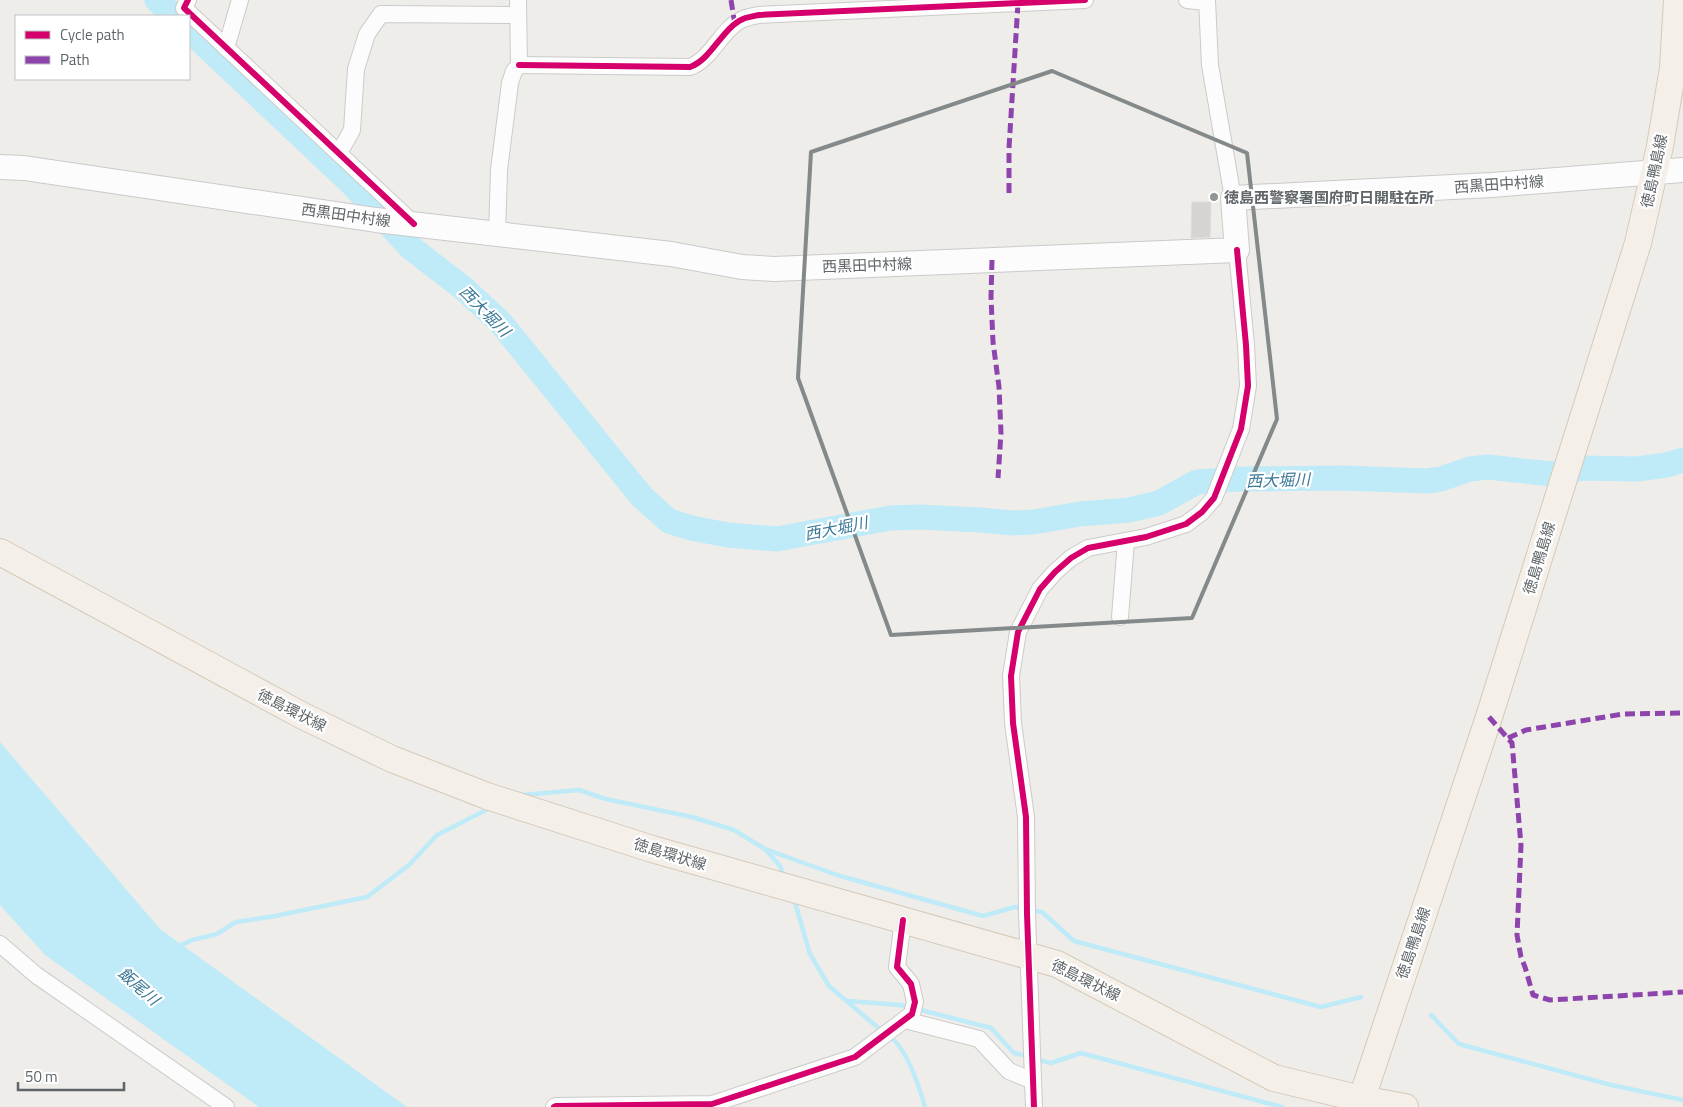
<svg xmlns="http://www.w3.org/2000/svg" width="1683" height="1107" font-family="'Titillium Web','Noto Sans JP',sans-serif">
  <rect width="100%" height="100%" fill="#efedea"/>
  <!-- water -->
  <path fill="#bfeaf8" d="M0,742l160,187 247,178h-148l-214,-152 -45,-50z"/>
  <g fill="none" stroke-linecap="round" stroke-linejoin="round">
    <!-- stream -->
    <g stroke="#bfeaf8" stroke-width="4.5">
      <path d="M522,795l57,-5 27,9 86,18 42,13 31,19 15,17 4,10"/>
      <path d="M765,849l72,26 146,41 32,-9 8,1"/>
      <path d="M794,899l16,55 19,32 54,46"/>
      <path d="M1031,910l11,2 32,29 247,66 40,-10"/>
      <path d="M177,947l15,-7 25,-6 19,-12 39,-6 92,-19 42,-32 28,-30 53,-27"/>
      <path d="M848,1001l52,4 10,2"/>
      <path d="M917,1009l74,19 23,25 14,3"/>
      <path d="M1431,1015l28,29 152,41 72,15"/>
      <path d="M889,1036c18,12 30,50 36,71"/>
      <path d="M1035,1059l16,4 30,-10 201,54"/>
    </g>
    <!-- river -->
    <g stroke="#bfeaf8" stroke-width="25">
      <path d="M157,0l17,16"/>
      <path d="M189,30l164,155 57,62 53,41 37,34 142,175 27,24 22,7 37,7 49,4 113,-21 29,-1 61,3 33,3 21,-1 46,-8 49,-4 30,-7 38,-21 41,-3 105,-1 83,3 15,-2 29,-10 18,-2 63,7 32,-6 54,1 30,-4 16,-5"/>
    </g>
  </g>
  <!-- building -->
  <path fill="#d5d4d3" stroke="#dedcd9" d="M1192,202h19l-1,35 -19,1z"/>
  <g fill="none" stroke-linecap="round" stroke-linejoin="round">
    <!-- minor casing -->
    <g stroke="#cbcbca" stroke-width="18">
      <g id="minor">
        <path d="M188,0l-4,8 230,216"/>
        <path d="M1187,0l20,2"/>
        <path d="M1207,0l3,65 23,133"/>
        <path d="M226,48l14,-48"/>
        <path d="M519,65l171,2c22,-8 32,-39 53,-48 5,-2 11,-3 16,-4l326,-15"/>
        <path d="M339,153l13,-23 4,-61 11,-35 14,-20 137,1"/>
        <path d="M497,234l2,-64 11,-87 4,-12 5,-6 -1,-65"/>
        <path d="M1120,617l6,-76"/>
        <path d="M0,944l36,31 190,132"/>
        <path d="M905,1020l74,19 30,32 24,10"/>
        <path d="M554,1107l2,-1 156,-2 143,-47 57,-43 3,-12 -4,-18 -14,-17 6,-47"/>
        <path d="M1034,1107l-7,-193 -1,-97 -13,-94 -2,-47 7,-44 22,-43 15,-17 16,-14 17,-10 58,-11 40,-13 16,-12 12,-14 27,-69 7,-43 -2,-41 -9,-95"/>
      </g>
    </g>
    <!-- secondary casing -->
    <g stroke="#c9cac9" stroke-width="26">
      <path id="secondary" d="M0,167l24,1 352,52 295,34 71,13 32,2 463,-19 -4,-52 259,-13 191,-15"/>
    </g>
    <!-- primary casing -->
    <g stroke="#d6c9b8" stroke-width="28">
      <g id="primary">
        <path d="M0,552l303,164 89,43 95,37 165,53 405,115 217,114 87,21 44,8"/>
        <path d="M1359,1107l130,-390 149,-474 22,-97 13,-78 4,-68"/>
      </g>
    </g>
    <!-- minor -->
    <use href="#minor" stroke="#fdfcfc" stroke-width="16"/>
    <!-- secondary -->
    <use href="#secondary" stroke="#fdfcfc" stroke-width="24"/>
    <!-- primary -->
    <use href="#primary" stroke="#f4f0e9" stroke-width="26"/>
    <!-- quiet -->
    <g stroke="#8e44ad" stroke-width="5" stroke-dasharray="10 5" stroke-linecap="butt">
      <path d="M731,0l4,25"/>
      <path d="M1009,193v-45l9,-145"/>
      <path d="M992,260l-1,37 2,45 6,45 2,46 -3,45"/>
      <path d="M1489,717l23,26 9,102 -4,90 4,22 4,10 8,28 17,5 133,-8"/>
      <path d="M1508,738l18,-8 97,-16 60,-1"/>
    </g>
    <!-- cycleway casing -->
    <g stroke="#fff" stroke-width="9">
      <g id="cycleway">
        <path d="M188,0l-4,8 230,216"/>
        <path d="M519,65l171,2c22,-8 32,-39 53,-48 5,-2 11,-3 16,-4l326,-15"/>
        <path d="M554,1107l2,-1 156,-2 143,-47 57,-43 3,-12 -4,-18 -14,-17 6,-47"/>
        <path d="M1034,1107l-7,-193 -1,-97 -13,-94 -2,-47 7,-44 22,-43 15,-17 16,-14 17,-10 58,-11 40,-13 16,-12 12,-14 27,-69 7,-43 -2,-41 -9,-95"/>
      </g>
    </g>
    <!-- cycleway -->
    <use href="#cycleway" stroke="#d6006c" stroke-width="6"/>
  </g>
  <!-- marked area -->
  <path fill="none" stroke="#84898a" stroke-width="4" stroke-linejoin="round" d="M1052,71l195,82 30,266 -85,199 -301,17 -93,-257 13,-226z"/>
  <!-- markers -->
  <circle fill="#919596" stroke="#fff" stroke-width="2" cx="1214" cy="197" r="5"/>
  <g text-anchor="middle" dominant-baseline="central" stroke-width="4.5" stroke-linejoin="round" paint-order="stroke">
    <!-- street labels -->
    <g font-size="15" fill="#5f6568" stroke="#fff">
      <text transform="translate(1654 171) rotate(-78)">徳島鴨島線</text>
      <text transform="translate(1499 184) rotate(-4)">西黒田中村線</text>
      <text transform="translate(346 215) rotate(8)">西黒田中村線</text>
      <text transform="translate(867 265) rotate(-2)">西黒田中村線</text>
      <text transform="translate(1539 558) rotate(-73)">徳島鴨島線</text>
      <text transform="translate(292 710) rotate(27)">徳島環状線</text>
      <text transform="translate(670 854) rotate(17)">徳島環状線</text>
      <text transform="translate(1413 943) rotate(-71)">徳島鴨島線</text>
      <text transform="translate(1086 980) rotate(26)">徳島環状線</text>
    </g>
    <!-- poi labels -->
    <g font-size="15" font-weight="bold" fill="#5f6568" stroke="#fff" text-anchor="start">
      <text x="1224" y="197">徳島西警察署国府町日開駐在所</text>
    </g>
    <!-- water labels -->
    <g font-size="16" font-style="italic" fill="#3c7997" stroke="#fff">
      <text transform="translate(485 311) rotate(45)">西大堀川</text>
      <text transform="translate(1278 480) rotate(-2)">西大堀川</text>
      <text transform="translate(836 528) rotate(-11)">西大堀川</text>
      <text transform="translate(139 986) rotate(41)">飯尾川</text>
    </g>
  </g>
  <!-- legend -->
  <rect x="15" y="15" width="175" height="65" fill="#ffffff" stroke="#bfc1c3"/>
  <rect x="25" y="31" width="25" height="8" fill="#d6006c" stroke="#bfc1c3"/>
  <text x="60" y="40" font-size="15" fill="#5f6568">Cycle path</text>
  <rect x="25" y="56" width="25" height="8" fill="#8e44ad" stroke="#bfc1c3"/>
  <text x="60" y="65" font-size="15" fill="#5f6568">Path</text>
  <!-- scale -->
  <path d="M18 1082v8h106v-8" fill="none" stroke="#5f6568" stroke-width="2.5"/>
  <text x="25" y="1082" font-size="15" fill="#5f6568" stroke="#ffffff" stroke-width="4" paint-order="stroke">50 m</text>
</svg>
